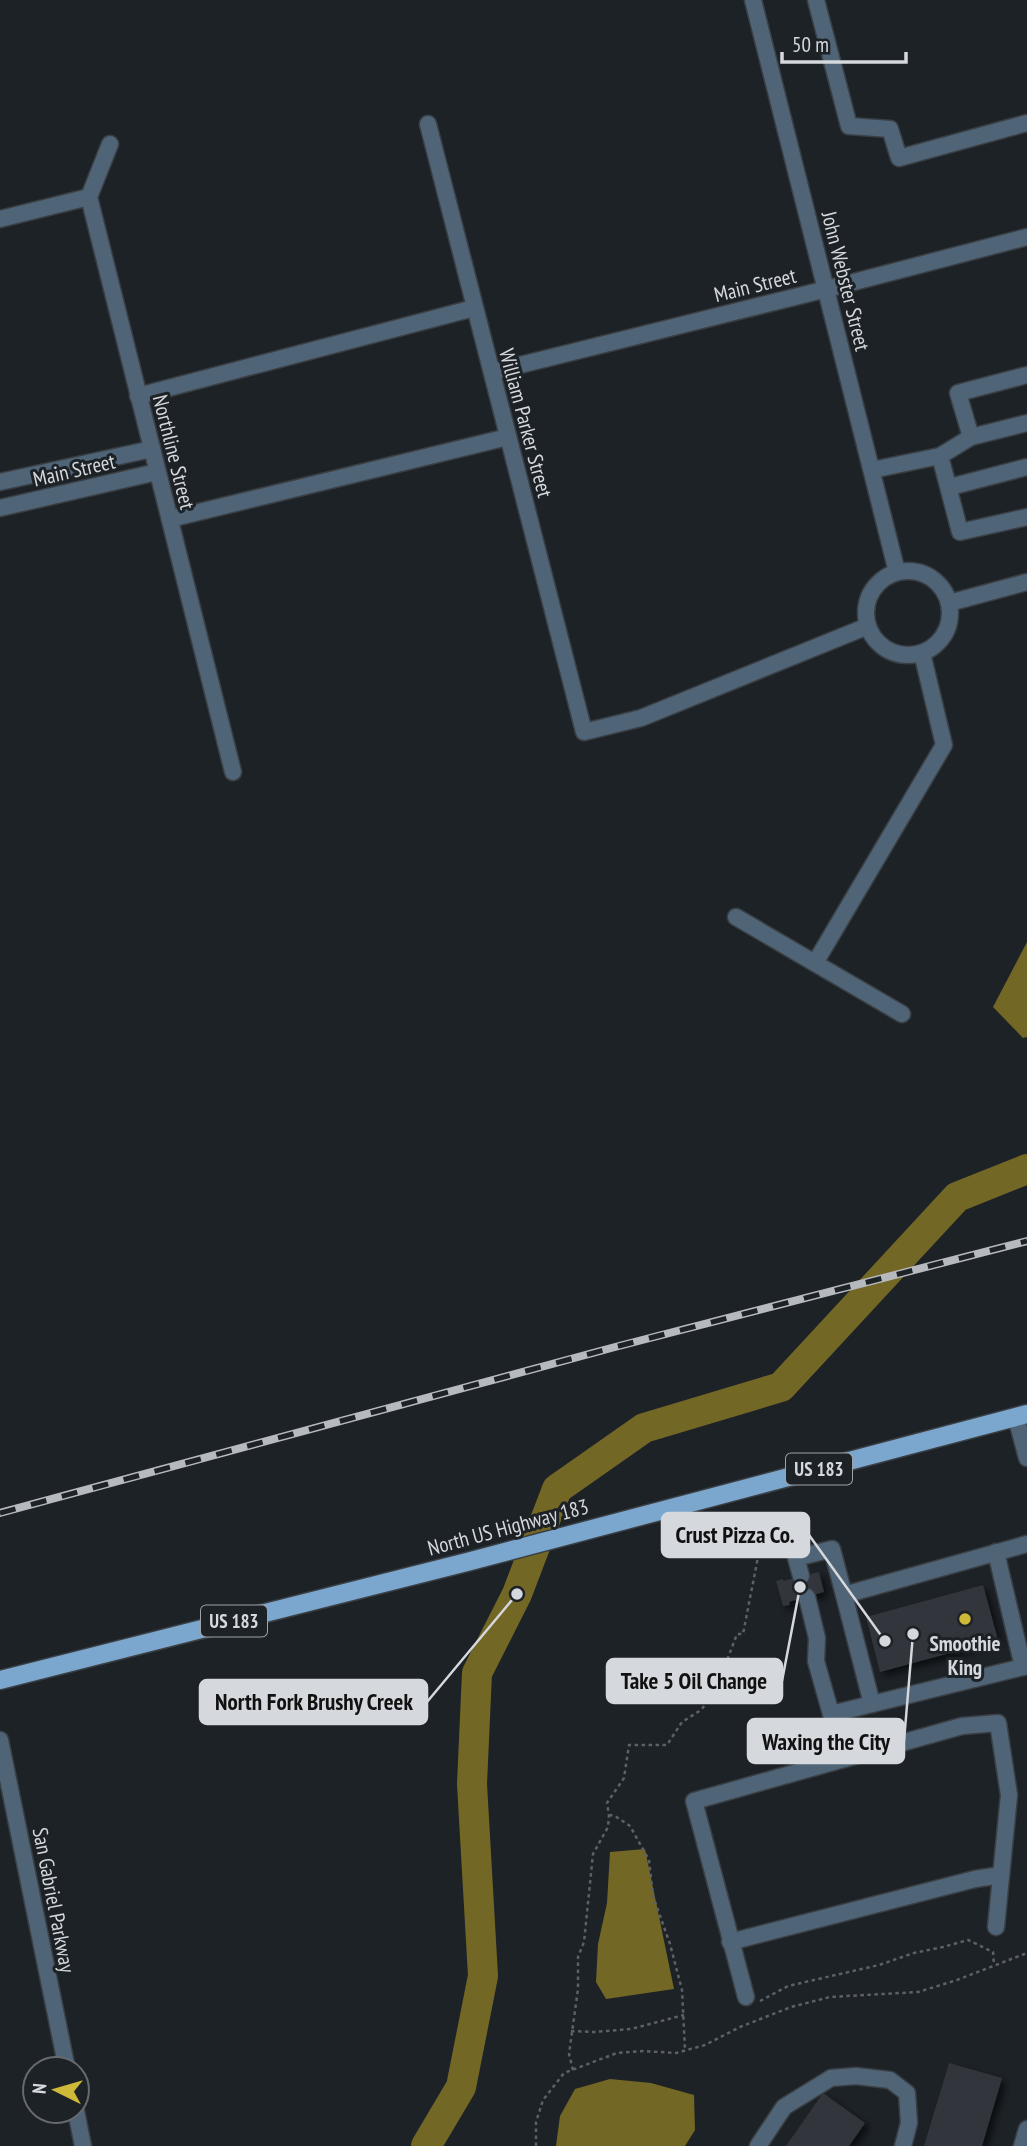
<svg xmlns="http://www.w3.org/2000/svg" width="1027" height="2146" font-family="'PT Sans Narrow',sans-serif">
  <defs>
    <filter id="shadow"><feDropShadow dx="4.5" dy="4.5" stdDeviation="3.5" flood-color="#0009"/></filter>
  </defs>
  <rect width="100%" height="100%" fill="#1d2227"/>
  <!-- water -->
  <g fill="#736725">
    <path d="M1027,942v95l-4,1 -30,-31z"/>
    <path d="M645,1849l29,140 -68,10 -10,-17 2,-38 9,-41 3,-51z"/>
    <path d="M610,2079l41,4 43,12 1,35 -10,16h-129l4,-30 15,-27z"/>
  </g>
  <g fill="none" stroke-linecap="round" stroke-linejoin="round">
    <!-- river -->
    <path stroke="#736725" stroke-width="30" d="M426,2146l35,-59 22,-111 -11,-192 5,-111 40,-79 40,-105 87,-61 137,-41 176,-190 70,-28"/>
  </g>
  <!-- building -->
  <g fill="#30363b" filter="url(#shadow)">
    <path d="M819,1572l5,20 -35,10 1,3 -7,1 -7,-25 7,-2v2z"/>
    <path d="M983,1585l15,55 -118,32 -14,-55z"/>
    <path d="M949,2063l53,15 -20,68h-58z"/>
    <path d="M823,2093l42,30 -16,23h-63z"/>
  </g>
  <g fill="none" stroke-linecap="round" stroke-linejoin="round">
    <!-- minor casing -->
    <g stroke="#3a3f44" stroke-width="19">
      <g id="minor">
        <path d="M753,0l144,572"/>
        <path d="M816,0l33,126 41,3 9,29 128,-35"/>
        <path d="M428,124l156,608 57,-14 227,-92"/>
        <path d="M110,144l-21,53 144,575"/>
        <path d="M0,219l89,-22"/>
        <path d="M492,372l335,-83 200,-52"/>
        <path d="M138,396l336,-88"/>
        <path d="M971,437l56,-14"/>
        <path d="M940,456l20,76 67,-15"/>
        <path d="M872,470l68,-14 31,-19 -13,-44 69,-18"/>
        <path d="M0,482l152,-33"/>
        <path d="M950,487l77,-20"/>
        <path d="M0,508l157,-36"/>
        <path d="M170,519l338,-82"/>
        <circle cx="908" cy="613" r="42"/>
        <path d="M949,603l78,-21"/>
        <path d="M736,917l166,97"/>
        <path d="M815,963l129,-218 -22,-92"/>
        <path d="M1016,1417l11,41"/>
        <path d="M1027,1544l-183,51 28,109 155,-38"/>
        <path d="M996,1552l27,115"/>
        <path d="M801,1576l-5,-18 36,-9 12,46"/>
        <path d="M807,1597l10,41 -1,23 15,53 41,-10"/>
        <path d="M0,1740l67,329"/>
        <path d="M730,1942l245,-63 26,-4"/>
        <path d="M746,1997l-52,-196 268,-75 36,-3 11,72 -13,132"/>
        <path d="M76,2111l7,35"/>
        <path d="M758,2146l26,-39 47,-29 25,-2 34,4 17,13 2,30 -6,23"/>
        <path d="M1022,2146l5,-17"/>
      </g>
    </g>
    <!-- major casing -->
    <g stroke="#3a3f44" stroke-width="21">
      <path id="major" d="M0,1680l467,-118 560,-148"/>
    </g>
    <!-- path -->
    <g stroke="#5d6166" stroke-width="2.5" stroke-dasharray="3.5 3.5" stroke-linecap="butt">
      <path d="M609,1815l6,1 15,10 19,34 4,36 17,48 12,46 3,60"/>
      <path d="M760,2001l28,-15 91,-21 35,-12 29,-6 25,-7 25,12 1,13"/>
      <path d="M571,2031l23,1 37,-3 53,-14"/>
      <path d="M573,2070l-4,-16 9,-65v-32l6,-15 9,-88 15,-27 1,-12 -2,-12 17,-25 5,-33h38l15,-23 19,-12 14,-18 22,-58h6l16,-82"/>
      <path d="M536,2146v-24l7,-22 21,-27 53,-20 26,-2 33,2 29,-8 35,-18 51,-20 39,-10 88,-5 39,-12 70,-27"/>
    </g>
    <!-- minor -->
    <use href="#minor" stroke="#4f6477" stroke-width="16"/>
    <!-- major -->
    <use href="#major" stroke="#7ba6cd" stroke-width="18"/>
    <!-- rail casing -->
    <g stroke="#b6b9bd" stroke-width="8">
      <path id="rail" d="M0,1513l615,-166 412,-106"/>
    </g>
    <!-- rail -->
    <use href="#rail" stroke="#1d2227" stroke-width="5" stroke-dasharray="16" stroke-linecap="butt"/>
  </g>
  <!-- markers -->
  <circle fill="#ceb938" stroke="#1d2227" stroke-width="2.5" cx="965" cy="1619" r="7"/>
  <g text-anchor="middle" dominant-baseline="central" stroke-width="6" stroke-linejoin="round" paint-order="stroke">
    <!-- shield labels -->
    <g fill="#1d2227" stroke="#9ea1a6" stroke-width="2">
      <rect x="786" y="1453.5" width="66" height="31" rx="5"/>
      <rect x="201" y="1605.5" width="66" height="31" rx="5"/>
    </g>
    <g font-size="19" font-weight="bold" fill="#d5d8dc">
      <text x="819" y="1469">US 183</text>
      <text x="234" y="1621">US 183</text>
    </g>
    <!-- street labels -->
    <g font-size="21" fill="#d5d8dc" stroke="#1d2227">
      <text transform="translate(846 281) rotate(76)">John Webster Street</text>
      <text transform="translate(755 285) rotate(-14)">Main Street</text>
      <text transform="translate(526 423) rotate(75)">William Parker Street</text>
      <text transform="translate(174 452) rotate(76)">Northline Street</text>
      <text transform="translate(74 470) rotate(-13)">Main Street</text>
      <text transform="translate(508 1527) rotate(-15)">North US Highway 183</text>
      <text transform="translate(54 1900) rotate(79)">San Gabriel Parkway</text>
    </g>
    <!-- poi labels -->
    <g font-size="21" font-weight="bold" fill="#d5d8dc" stroke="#1d2227">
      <text x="965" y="1643">Smoothie<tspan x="965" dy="24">King</tspan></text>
    </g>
  </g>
  <!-- callouts -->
  <path fill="none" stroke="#d5d8dc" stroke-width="2.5" d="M885 1641L809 1535M800 1587L782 1681M517 1594L427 1702M913 1634L904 1741"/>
  <g fill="#d5d8dc" stroke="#1d2227" stroke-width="2.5">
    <circle cx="885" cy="1641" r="7"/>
    <circle cx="800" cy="1587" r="7"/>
    <circle cx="517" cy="1594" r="7"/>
    <circle cx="913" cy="1634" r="7"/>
  </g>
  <g fill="#d5d8dc" stroke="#d5d8dc" stroke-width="2.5">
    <rect x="662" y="1513" width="147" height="44" rx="7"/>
    <rect x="607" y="1659" width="175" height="44" rx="7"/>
    <rect x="200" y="1680" width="227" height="44" rx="7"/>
    <rect x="748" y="1719" width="156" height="44" rx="7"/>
  </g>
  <g font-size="23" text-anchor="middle" font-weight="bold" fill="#111">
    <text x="735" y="1543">Crust Pizza Co.</text>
    <text x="694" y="1689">Take 5 Oil Change</text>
    <text x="314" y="1710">North Fork Brushy Creek</text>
    <text x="826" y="1750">Waxing the City</text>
  </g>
  <!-- north arrow -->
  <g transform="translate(56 2090) rotate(275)"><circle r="33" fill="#1d2227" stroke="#676b6f" stroke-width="2"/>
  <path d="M0-5L12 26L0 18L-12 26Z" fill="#ceb938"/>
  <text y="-10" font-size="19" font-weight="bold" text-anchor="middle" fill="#d5d8dc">N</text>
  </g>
  <!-- scale -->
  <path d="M782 52v10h124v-10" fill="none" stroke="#d5d8dc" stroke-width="3.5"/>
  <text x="792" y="52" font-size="21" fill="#d5d8dc" stroke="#1d2227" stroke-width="5" paint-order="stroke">50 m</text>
</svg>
